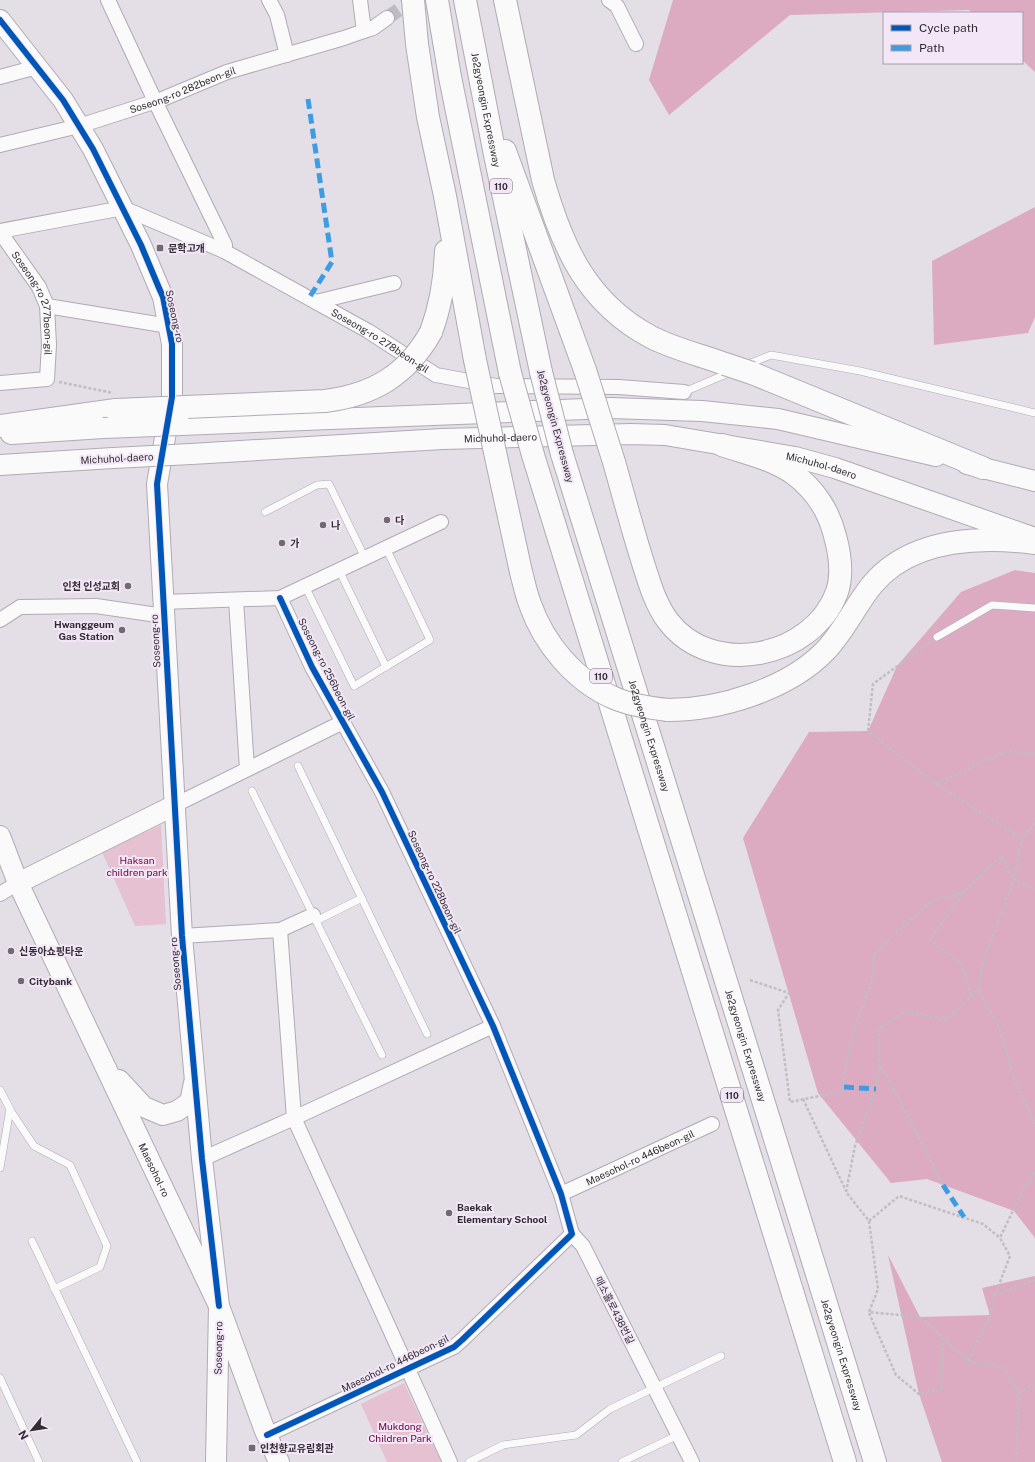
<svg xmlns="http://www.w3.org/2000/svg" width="1035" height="1462" font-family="'Public Sans','Noto Sans KR',sans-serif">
  <rect width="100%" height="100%" fill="#e4dee6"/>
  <!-- green -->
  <g fill="#e5c1d1">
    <path d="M161,825l5,99 -31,2 -33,-74z"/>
    <path d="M404,1383l37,79h-54l-26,-58z"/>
  </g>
  <!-- forest -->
  <g fill="#dcaac1">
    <path d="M673,0h362v72l-13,-12v-47h-50l-3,-3 -179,5 -121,100 -20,-35z"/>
    <path d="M1035,207v110l-7,16 -94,12 -2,-84z"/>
    <path d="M1015,570l20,3v665l-21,-27 -87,-32 -36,4 -73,-90 -75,-255 66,-106 59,-1 29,-65 64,-74z"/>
    <path d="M888,1255l32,62 70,-2 -8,-27 53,-12v186h-93l-23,-68z"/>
  </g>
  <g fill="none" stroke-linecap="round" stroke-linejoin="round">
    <!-- street-tunnel -->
    <path stroke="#c0bbc2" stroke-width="14" stroke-dasharray="14 7" stroke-linecap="butt" d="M387,18l26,-18"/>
    <!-- lane casing -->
    <g stroke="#b0abb2" stroke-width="8">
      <g id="lane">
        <path d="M746,365l25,-10 89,16 175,42"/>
        <path d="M684,392l47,-20"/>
        <path d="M265,512l52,-27 12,-1 36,74"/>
        <path d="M339,570l47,97"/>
        <path d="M305,586l49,100 76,-46 -44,-92"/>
        <path d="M937,637l55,-32 43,3"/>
        <path d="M298,766l129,268"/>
        <path d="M252,791l130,264"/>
        <path d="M316,921l46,-23"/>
        <path d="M0,1090l10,19 -10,59"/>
        <path d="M10,1110l24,36 36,19 37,81 -7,21 -46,22"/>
        <path d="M32,1241l105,221"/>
        <path d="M0,1378l39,84"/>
        <path d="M469,1462l34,-17 73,-10 34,-26 111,-53"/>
        <path d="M622,1462l56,-27"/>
      </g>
    </g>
    <!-- street casing -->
    <g stroke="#b0abb2" stroke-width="16">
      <g id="street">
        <path d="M108,0l47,101 70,144 -1,6"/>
        <path d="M269,0l8,15 10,40"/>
        <path d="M360,0l4,31"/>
        <path d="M609,0l8,6 19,38"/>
        <path d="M0,77l37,-10"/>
        <path id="s1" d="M0,145l79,-19 81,-26 67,-28 117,-34 20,-7 9,-3 14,-10"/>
        <path id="s2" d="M0,231l123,-23 101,43 144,80 68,44 60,11 123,1 65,5"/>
        <path id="s3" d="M0,232l39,55 8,19 2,39 -2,34 -47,4"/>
        <path d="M316,302l78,-19"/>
        <path d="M47,306l122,20"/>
        <path d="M236,600l11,169"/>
        <path d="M163,602l117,-4 161,-76"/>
        <path d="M0,620l20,-13 76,-1 68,10"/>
        <path d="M175,805l168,-83"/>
        <path d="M0,894l18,-11"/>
        <path d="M280,930l14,188 156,344"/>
        <path d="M182,936l98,-6 33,-15"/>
        <path d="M202,1159l92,-41 199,-92"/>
        <path id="s4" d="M561,1194l151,-70"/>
        <path d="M572,1234l11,12 109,216"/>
        <path d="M267,1435l187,-88 8,-7 110,-106 -11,-40 -68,-168 -111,-234 -70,-125 -32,-69"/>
      </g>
    </g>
    <!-- secondary casing -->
    <g stroke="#b0abb2" stroke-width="22">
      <g id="secondary">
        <path d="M0,20l63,80 30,49 48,96 18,43 4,9 9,47v53l-15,87 25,452 20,223 17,147 -3,156"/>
        <path d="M181,425l430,-17 91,3 76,8 158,37"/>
        <path d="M11,434l92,-6"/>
        <path id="s5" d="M191,454l251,-15 189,-5 34,1 130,22 40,11 200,70"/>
        <path d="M967,464l68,17"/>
        <path d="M0,465l113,-7"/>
        <path id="s6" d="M0,836l18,47 201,423 46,125 14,31"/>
        <path d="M18,883l157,-78"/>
        <path d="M119,1080l25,27 19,8 14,-4 13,-9 4,-19"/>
      </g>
    </g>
    <!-- highway casing -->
    <g stroke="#b0abb2" stroke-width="24">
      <g id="highway">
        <path d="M413,0l4,44 11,73 17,79 30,164"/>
        <path d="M437,0l13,77 60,296"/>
        <path id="s7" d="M465,0l30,155 46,217"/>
        <path d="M505,0l38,180c19,67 44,123 108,157 23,12 50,18 74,27"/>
        <path d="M505,151l80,219"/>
        <path d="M431,332c10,-27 14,-52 15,-81"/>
        <path d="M752,373l231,95"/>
        <path d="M0,426l116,-16"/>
        <path id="s8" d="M562,454l136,437"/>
        <path d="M533,455l137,442"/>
        <path d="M614,462c10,35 19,70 30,104 6,19 12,39 24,55 44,58 145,37 169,-29 6,-18 3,-38 -2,-56 -6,-25 -21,-47 -41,-62 -20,-15 -49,-21 -72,-29"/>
        <path d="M668,710c52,0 121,-21 158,-60 18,-19 29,-44 46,-65 39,-47 107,-49 163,-42"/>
        <path id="s9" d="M821,1287l54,175"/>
        <path d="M793,1294l52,168"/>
      </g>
    </g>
    <!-- path -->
    <g stroke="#c1bec2" stroke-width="2.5" stroke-dasharray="3 2" stroke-linecap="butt">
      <path d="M59,382l54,11"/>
      <path d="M930,642l-57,42 -5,47 68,53 86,55"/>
      <path d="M936,784l71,-33 28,3"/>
      <path d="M1035,823l-13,16 -8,39 21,12"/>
      <path d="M962,894l-32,46 32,24 9,30 7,-4 21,37 16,54 20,43"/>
      <path d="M750,980l39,13 -11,17 12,92 54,-11v-18l12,-50 16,-42 2,-27 57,-53 31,-8 39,-37 13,22 -32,88 -4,24 -33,30 -38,-9 -28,17v38l-3,23 -21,57 -9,46 23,29 9,68 -9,23 51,5 48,44 22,-46 5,-20 15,-39 -10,-18 24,-51 11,-16"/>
      <path d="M880,1067l8,11 55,107"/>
      <path d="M803,1099l43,92"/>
      <path d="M869,1221l30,-25 84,28 17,14"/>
      <path d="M995,1295l40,-15"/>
      <path d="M869,1313l27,62 23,19 23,-5 -1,-28 2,-22"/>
      <path d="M968,1361l36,7 15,25 -3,69"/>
      <path d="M1019,1393l16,-10"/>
    </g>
    <!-- lane -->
    <use href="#lane" stroke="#fbfafb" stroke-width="7"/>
    <!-- street -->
    <use href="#street" stroke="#fbfafb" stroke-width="14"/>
    <!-- secondary -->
    <use href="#secondary" stroke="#fbfafb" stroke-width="20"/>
    <!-- highway -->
    <use href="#highway" stroke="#fbfafb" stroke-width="22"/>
    <!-- secondary-bridge casing -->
    <g stroke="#b0abb2" stroke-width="22" stroke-linecap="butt">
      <g id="secondary-bridge">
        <path d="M103,428l78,-3"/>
        <path d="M113,458l78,-4"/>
      </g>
    </g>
    <!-- highway-bridge casing -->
    <g stroke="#b0abb2" stroke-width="24" stroke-linecap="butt">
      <g id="highway-bridge">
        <path d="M475,360l46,212c3,11 5,22 9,32 14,40 45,77 84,94 16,7 36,10 54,12"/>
        <path d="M725,364l27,9"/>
        <path d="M585,370l29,92"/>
        <path d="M541,372l21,82"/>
        <path d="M510,373l23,82"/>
        <path d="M116,410l209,-9c48,-6 82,-26 106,-69"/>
        <path id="s10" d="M698,891l123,396"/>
        <path d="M670,897l123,397"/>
      </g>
    </g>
    <!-- secondary-bridge -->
    <use href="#secondary-bridge" stroke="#fbfafb" stroke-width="20"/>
    <!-- highway-bridge -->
    <use href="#highway-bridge" stroke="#fbfafb" stroke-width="22"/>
    <!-- quiet -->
    <g stroke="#3e9de2" stroke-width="5" stroke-dasharray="10 5" stroke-linecap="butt">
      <path d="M308,99l24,163 -23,36"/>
      <path d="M844,1087l32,2"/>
      <path d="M943,1185l21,32"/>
    </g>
    <!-- cycleway casing -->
    <g stroke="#f3e7f7" stroke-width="8">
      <g id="cycleway">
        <path d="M0,20l63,80 30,49 48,96 18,43 4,9 9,47v53l-15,87 25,452 20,223 17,147"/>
        <path d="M267,1435l187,-88 8,-7 110,-106 -11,-40 -68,-168 -111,-234 -70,-125 -32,-69"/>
      </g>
    </g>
    <!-- cycleway -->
    <use href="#cycleway" stroke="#0057b8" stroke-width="6"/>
  </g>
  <!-- markers -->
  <g fill="#706b72" stroke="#f3e7f7" stroke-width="1.5">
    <rect x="156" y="244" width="8" height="8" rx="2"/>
    <circle cx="387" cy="520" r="4"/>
    <circle cx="323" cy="525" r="4"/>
    <circle cx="282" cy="543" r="4"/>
    <circle cx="128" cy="586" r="4"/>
    <circle cx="122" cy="630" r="4"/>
    <circle cx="11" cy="951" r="4"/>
    <circle cx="21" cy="981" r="4"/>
    <circle cx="449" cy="1213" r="4"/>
    <rect x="248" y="1444" width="8" height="8" rx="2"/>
  </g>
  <g text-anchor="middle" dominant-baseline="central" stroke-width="4" stroke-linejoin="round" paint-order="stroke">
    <!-- shield labels -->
    <g fill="#f3e7f7" stroke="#6b656e" stroke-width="1">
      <rect x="490" y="179" width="22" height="14" rx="3"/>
      <rect x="590" y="669" width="22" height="14" rx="3"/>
      <rect x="721" y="1088" width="22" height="14" rx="3"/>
    </g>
    <g font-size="9" font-weight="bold" fill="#312d33">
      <text x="501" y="186">110</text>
      <text x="601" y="676">110</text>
      <text x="732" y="1095">110</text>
    </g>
    <!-- street labels -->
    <g font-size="10" fill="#312d33" stroke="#f3e7f7">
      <text stroke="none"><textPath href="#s1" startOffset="191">Soseong-ro 282beon-gil</textPath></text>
      <text stroke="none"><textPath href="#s7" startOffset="112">Je2gyeongin Expressway</textPath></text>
      <text stroke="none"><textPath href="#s3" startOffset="81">Soseong-ro 277beon-gil</textPath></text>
      <text transform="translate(175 316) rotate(78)">Soseong-ro</text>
      <text stroke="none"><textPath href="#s2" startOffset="415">Soseong-ro 278beon-gil</textPath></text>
      <text transform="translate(556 426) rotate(75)">Je2gyeongin Expressway</text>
      <text stroke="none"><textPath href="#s5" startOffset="310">Michuhol-daero</textPath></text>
      <text transform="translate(117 458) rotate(-3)">Michuhol-daero</text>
      <text stroke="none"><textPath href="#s5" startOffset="634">Michuhol-daero</textPath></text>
      <text transform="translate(155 641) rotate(-93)">Soseong-ro</text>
      <text transform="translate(327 669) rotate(63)">Soseong-ro 256beon-gil</text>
      <text stroke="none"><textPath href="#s8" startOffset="295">Je2gyeongin Expressway</textPath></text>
      <text transform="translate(435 882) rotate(65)">Soseong-ro 228beon-gil</text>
      <text transform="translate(175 964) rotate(-95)">Soseong-ro</text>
      <text stroke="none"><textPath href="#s10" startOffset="162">Je2gyeongin Expressway</textPath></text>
      <text stroke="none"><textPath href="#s4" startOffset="87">Maesohol-ro 446beon-gil</textPath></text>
      <text stroke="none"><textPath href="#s6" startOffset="368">Maesohol-ro</textPath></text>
      <text transform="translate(615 1310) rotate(63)">매소홀로438번길</text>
      <text transform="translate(218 1348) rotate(-89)">Soseong-ro</text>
      <text stroke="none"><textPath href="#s9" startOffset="71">Je2gyeongin Expressway</textPath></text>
      <text transform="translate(395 1363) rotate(-26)">Maesohol-ro 446beon-gil</text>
    </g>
    <!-- poi labels -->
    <g font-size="10" font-weight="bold" fill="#312d33" stroke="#f3e7f7" text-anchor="start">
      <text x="168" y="248">문학고개</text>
      <text x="395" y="520">다</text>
      <text x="331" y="525">나</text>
      <text x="290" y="543">가</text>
      <text x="120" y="586" text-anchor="end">인천 인성교회</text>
      <text x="114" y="624" text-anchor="end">Hwanggeum<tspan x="114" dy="12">Gas Station</tspan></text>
      <text x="19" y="951">신동아쇼핑타운</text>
      <text x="29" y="981">Citybank</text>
      <text x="457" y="1207">Baekak<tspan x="457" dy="12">Elementary School</tspan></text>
      <text x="260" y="1448">인천향교유림회관</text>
    </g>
    <!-- park labels -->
    <g font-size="10" fill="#6f0140" stroke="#f3e7f7">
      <text x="137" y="860">Haksan<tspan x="137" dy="12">children park</tspan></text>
      <text x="400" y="1426">Mukdong<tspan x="400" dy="12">Children Park</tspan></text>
    </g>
  </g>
  <!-- legend -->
  <rect x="883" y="12" width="140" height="52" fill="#f3e7f7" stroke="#a59da9"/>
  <rect x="891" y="25" width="20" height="6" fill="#0057b8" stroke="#a59da9"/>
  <text x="919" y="32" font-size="12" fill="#312d33">Cycle path</text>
  <rect x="891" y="45" width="20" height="6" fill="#3e9de2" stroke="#a59da9"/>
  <text x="919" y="52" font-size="12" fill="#312d33">Path</text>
  <!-- north arrow -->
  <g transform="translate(32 1430) rotate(240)" stroke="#f3e7f7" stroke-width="3" paint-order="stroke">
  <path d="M0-3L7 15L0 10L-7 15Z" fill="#312d33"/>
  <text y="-6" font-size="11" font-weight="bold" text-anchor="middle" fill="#312d33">N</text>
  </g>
</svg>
